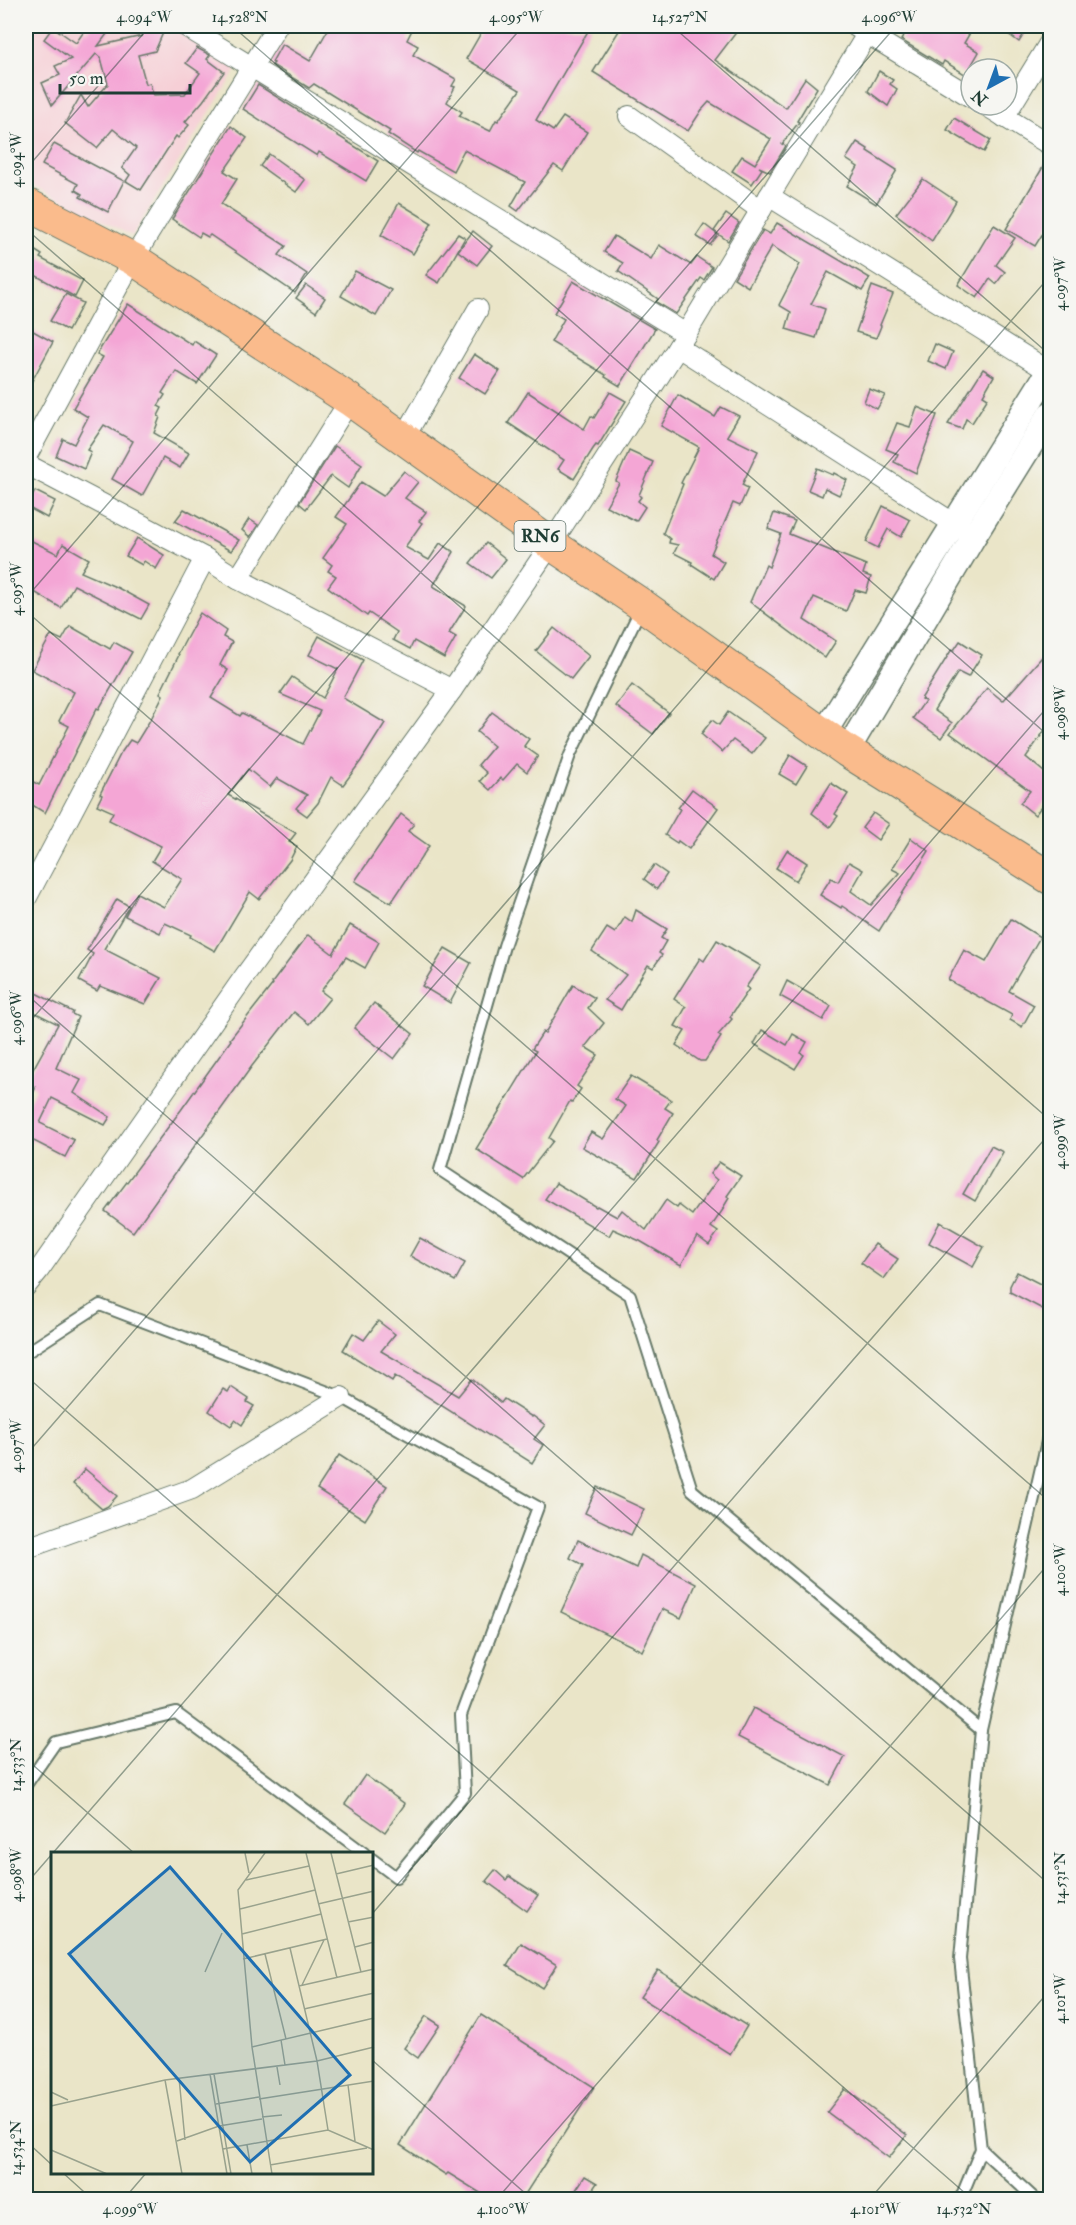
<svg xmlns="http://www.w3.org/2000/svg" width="1076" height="2225" font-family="'IM FELL Double Pica',serif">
  <rect width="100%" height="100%" fill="#f6f6f2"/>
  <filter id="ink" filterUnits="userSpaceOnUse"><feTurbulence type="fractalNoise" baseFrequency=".0167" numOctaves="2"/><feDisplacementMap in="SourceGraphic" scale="12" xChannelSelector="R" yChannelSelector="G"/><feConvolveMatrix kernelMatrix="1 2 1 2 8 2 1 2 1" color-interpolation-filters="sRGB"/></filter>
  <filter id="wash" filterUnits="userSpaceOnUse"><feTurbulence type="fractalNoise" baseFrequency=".008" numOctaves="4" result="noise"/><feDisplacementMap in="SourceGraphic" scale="24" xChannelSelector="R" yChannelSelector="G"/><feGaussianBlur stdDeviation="1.35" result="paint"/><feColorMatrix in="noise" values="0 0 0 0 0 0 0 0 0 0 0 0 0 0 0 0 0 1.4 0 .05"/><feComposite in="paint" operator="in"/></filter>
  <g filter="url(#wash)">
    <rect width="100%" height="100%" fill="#eae5c8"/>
    <!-- built -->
    <path fill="#f6cfd6" d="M26,26h155l61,35 -110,175 -106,-54z"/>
    <g id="blocks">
      <!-- building -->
      <g fill="#f4a6d5">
        <path d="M93,26h20l-15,20 44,-10 4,-10h20l-11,25 -17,4 8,29 4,-1 3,12 32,-1 15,-21 -14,-10 11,-15 13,7 -3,4 17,13 -21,29 -18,21 4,3 -11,13 -2,-2 -35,54 -15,-9 4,-6 -8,-7 14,-20 -23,-19 -16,19 -32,-25 16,-28 7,12 20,-23 -7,-26 -5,-4 -44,51 -10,-22 18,-8 -5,-9 16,-7 -27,-20 9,-12 23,16 9,-13 3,2z"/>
        <path d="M330,26h84l-7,14 11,6 -5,9 43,24 -4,7 3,1 -8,15 15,10 -3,4 31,15 6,-11 2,1 22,-31 -54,-31 19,-33h106l-55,94 17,11 10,-14 24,15 -24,39 -9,-6 -36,46 -7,-5 14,-24 -61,-32 -11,21 -35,-20 -1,2 -29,-19 2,-3 -76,-47 -5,4 -37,-23 2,-2 -2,-1 10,-18 28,17z"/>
        <path d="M622,26h119l-26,34 71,48 19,-30 12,10 -20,33 2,1 -17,22 4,2 -16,26 -11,-5 3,2 -10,15 -20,-13 10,-15 13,8 16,-25 -62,-37 -8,9 -13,20 -95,-59z"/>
        <path d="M910,26h64l-10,17 15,9 -8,14v12l-27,-17 -2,4 -41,-25z"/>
        <path d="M997,26h32l-10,16z"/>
        <path d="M879,71l14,9 -3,4 7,5 -9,17 -20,-15z"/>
        <path d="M258,85l120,76 -12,20 -47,-29 -2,4 -74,-47z"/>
        <path d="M954,118l37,22 -7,12 -37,-22z"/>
        <path d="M231,126l16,12 -23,33 13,8 -16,25 65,42 -7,9 28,19 -12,19 -85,-58 -2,2 -7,-4 -2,4 -27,-18z"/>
        <path d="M857,142l11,7 -1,2 30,19 -21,34 -29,-18 11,-19 -12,-8z"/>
        <path d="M54,144l70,37 -16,31 -28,-15 2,-3 -7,-4 3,-6 -36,-19z"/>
        <path d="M269,154l36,26 -9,12 -36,-26z"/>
        <path d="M1049,157l1,65 -15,24 -29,-17z"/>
        <path d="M923,179l33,22 -24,40 -36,-27z"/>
        <path d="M399,203l33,20 -19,31 -32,-19z"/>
        <path d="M726,214l13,9 -11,18 -14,-10z"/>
        <path d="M777,223l93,55 -8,13 -34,-19 -17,32 14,5 -9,29 -30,-9 5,-17 -12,-7 21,-41 -28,-18 -24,41 -14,-9 29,-48 7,4z"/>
        <path d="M704,224l14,11 -8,10 -14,-9z"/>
        <path d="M994,225l21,13 -19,27 9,7 -9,12 -6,-5 -13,19 -19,-13z"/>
        <path d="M473,231l19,15 -15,19 -19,-14z"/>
        <path d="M458,234l7,4 -26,45 -13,-8z"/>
        <path d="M614,236l37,23 8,-14 32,20 6,-8 15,10 -8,13 -3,-2 -25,36 -20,-12 2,-3 -40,-28 5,-8 -19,-11z"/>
        <path d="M26,245l16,10 -2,3 43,23 -8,16 -40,-22 -9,16z"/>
        <path d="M355,271l36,19 -15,26 -35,-20z"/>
        <path d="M573,281l82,48 -35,57 -15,-9 1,-2 -55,-33 13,-23 -10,-6z"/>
        <path d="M306,285l19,13 -9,14 -20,-14z"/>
        <path d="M872,286l21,8 -13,31 1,1 -5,12 -20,-6z"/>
        <path d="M66,294l17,9 -15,28 -18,-10z"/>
        <path d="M128,304l64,41 2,-4 22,14 -19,29 -21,-13 -14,22 3,2 -7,11 4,2 -4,8 2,1 -6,16 35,20 -9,15 -17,-10 -21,38 -30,-17 21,-38 -29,-16 -17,25 4,2 -7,17 -28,-13 7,-17 11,5 14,-27 -15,-9 30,-51 -6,-3z"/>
        <path d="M26,327l27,15 -27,50z"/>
        <path d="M935,344l18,8 -7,17 -18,-8z"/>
        <path d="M474,354l26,17 -15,23 -26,-16z"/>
        <path d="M983,369l11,7 -11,19 5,3 -16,25 -6,-4 -4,10 -14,-5z"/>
        <path d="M869,389l16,6 -8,14 -13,-7z"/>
        <path d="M528,392l56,37 7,-13 3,2 16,-26 16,9 -28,45 -2,-1 -3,4 -19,30 -16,-10 6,-9 -56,-37z"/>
        <path d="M678,395l37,22 6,-10 18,9 -12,20 31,15 -16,34 6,3 -8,18 -7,-3 -22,51 13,8 -10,17 -23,-15 1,-2 -18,-9 4,-8 -9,-2 1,-4 -7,-6 20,-49 -2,-1 18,-36 -38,-21z"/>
        <path d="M917,407l20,8 -21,58 -22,-11 4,-8 -12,-5 11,-26 13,4z"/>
        <path d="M335,446l27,18 -14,24 -17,-12 -25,33 -7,-6z"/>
        <path d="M629,451l24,11 -14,33 2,2 -3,4 7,6 -9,14 -30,-15 13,-23 -3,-2z"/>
        <path d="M817,468l16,7 1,-2 13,7 -8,15 -14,-7 -3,8 -14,-6z"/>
        <path d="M404,471l14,11 -13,16 21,14 -7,9 3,2 -17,24 24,13 11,-17 14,9 -21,34 33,20 -17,27 7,4 -12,21 -30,-17 -4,8 -17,-9 4,-8 -28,-19 -2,3 -39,-29 8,-11 -8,-5 4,-6 -9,-7 24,-34 -11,-7 25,-35 22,14z"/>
        <path d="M35,491l20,10 -8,17 -20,-11z"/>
        <path d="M883,506l27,14 -9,17 -13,-8 -10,19 -12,-6z"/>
        <path d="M184,509l55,31 -8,11 -56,-30z"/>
        <path d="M774,513l21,8 -6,13 77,31 -3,9 8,3 -5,16 -11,-3 -9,21 -32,-14 -10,23 32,21 -11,17 -75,-56 16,-37 3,2 12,-33 -13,-5z"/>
        <path d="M249,519l9,6 -8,12 -8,-7z"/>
        <path d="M26,538l32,16 5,-10 26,15 -8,13 37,16 31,17 -8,14 -67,-34 -13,23 -35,-21z"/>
        <path d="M137,538l27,17 -8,14 -12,-8 -2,4 -16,-9z"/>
        <path d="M486,543l20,16 -15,19 -21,-15z"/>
        <path d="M200,613l26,18 -3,6 9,5 -12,23 8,5 -17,28 29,18 2,-3 61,31 17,-33 -40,-17 12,-17 31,21 15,-29 -29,-14 10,-19 44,24 -20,38 42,25 -24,38 -18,24 -12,-8 -13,26 -11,13 -11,-8 11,-13 -30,-17 -7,9 -22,-18 -20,26 68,38 -7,9 8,4 -7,14 -31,39 -9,-7 -35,59 -25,-14 1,-2 -26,-12 -5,10 -35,-17 12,-23 27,14 18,-28 -30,-18 9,-15 -52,-26 4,-8 -16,-7 5,-10 -2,-1 21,-41 9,-13 6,3 16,-26 11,-22 -3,-2 19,-38 -1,-1z"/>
        <path d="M70,626l40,23 4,-7 18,10 -33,57 -2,-1 -52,105 -19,-12v-23l13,7 30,-59 -10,-5 15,-29 -42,-22 19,-35 11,5z"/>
        <path d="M554,628l35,28 -18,23 -35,-28z"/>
        <path d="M960,641l22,14 -14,22 -10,-5 -24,38 18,13 -11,15 -28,-20 12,-17 -4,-2 31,-50 2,1z"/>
        <path d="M1050,648v75l-24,34 24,20v18l-15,20 -15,-12 10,-12 -80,-58 37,-45 16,13z"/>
        <path d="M632,685l37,28 -16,21 -37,-28z"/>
        <path d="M492,712l37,27 -5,7 14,10 -11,16 -10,-8 -14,16 -2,-2 -11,12 -10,-9 7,-8 -9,-8 16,-19 -17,-14z"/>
        <path d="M728,712l37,26 -13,16 -19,-14 -11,12 -21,-18 11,-14 7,5z"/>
        <path d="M790,755l17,11 -11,18 -17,-10z"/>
        <path d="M831,783l17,11 -13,20 3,2 -8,11 -18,-14z"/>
        <path d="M692,789l26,19 -29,41 -11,-8 -1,2 -12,-8 15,-26 -2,-1z"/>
        <path d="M873,813l16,11 -11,16 -16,-12z"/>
        <path d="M401,814l13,10 -6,7 21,15 -38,57 -36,-22z"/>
        <path d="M911,838l18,13 -50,80 -37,-25 -1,2 -21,-13 11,-17 7,4 11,-20 14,8 -12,21 20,14 29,-32 -8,-4z"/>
        <path d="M787,850l20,13 -11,18 -20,-13z"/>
        <path d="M654,865l13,9 -10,15 -13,-10z"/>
        <path d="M117,899l12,7 -25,43 57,29 -16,26 -45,-18 -3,5 -18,-10 14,-27 -6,-4z"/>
        <path d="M636,910l31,19 -6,9 5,3 -7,12 3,2 -9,13 -5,-3 -27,45 -16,-10 21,-25 -34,-24 15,-23 8,5 10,-16 7,5z"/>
        <path d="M1011,919l29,18 -31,54 25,14 -12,22 -12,-7 2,-5 -64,-35 16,-30 22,12z"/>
        <path d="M350,925l29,17 -14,26 -19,-11 -25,34 9,7 -21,26 -15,-12 -42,54 -119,166 -28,-21 76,-101 50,-70 -1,-1 43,-55 -1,-1 36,-48 25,19z"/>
        <path d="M717,940l44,26 -15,21 3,2 -19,28 2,2 -14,16 3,2 -16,24h-5l-24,-16 9,-14 -10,-5 11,-19 -12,-8 26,-41 4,3z"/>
        <path d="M445,948l26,15 -21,40 -28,-17z"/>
        <path d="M787,981l44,25 -8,14 -43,-24z"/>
        <path d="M573,985l22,13 -7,10 16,15 -19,24 13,8 -21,31 4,3 -9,13 -2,-1 -21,37 4,3 -30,38 -47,-30 60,-98 -4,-2 11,-17 2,1z"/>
        <path d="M26,988l47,24 -1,2 6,3 -22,51 25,12 -7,13 36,24 -5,8 -53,-27 -12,25 34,17 -9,17 -33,-17 -6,14v-46l9,-19v-2l-9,-5 32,-58 -32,-16z"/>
        <path d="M374,1003l39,31 -19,25 -40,-31z"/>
        <path d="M762,1030l25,15 6,-11 14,8 -6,11 3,2 -9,14 -41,-25z"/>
        <path d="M631,1076l40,24 -6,8 8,5 -16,27 2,2 -22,36 -55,-31 9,-15 12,7 23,-33 -11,-7z"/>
        <path d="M991,1146l12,6 -28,49 -12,-7z"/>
        <path d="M719,1162l22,14 -14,20 2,2 -6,10h1l-13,19 7,5 -9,13 -12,-9 -16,29 -41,-24 -27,-12 -4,7 -64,-37 11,-16 40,24 1,-1 20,11 5,-7 24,20 20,-30 11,8 2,-3 13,10 25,-35 -7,-6z"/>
        <path d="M940,1222l44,25 -11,20 -44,-24z"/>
        <path d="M420,1238l45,25 -10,18 -45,-25z"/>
        <path d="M875,1244l23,15 -14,20 -23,-16z"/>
        <path d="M1017,1272l33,17v24l-40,-21v-6z"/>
        <path d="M378,1321l17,13 -14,17 77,45 14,-17 29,24 3,-4 28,18 1,-1 12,9 -11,14 9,6 -11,18 -137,-87 -3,5 -49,-31 10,-17 11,7z"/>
        <path d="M231,1387l18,12 -2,3 7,4 -12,19 -7,-5 -4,6 -22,-15 14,-22 5,3z"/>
        <path d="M339,1455l48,31 -22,34 -48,-31z"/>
        <path d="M85,1469l32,27 -9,10 -6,3 -29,-25z"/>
        <path d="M597,1487l47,22 -13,26 -46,-22z"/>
        <path d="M578,1540l58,28 5,-13 55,29 -15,34 -19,-9 -20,42 -81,-39 22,-47 -13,-7z"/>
        <path d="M753,1708l92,49 -15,28 -92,-48z"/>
        <path d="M365,1775l40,29 -20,28 -40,-28z"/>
        <path d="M495,1870l11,10 3,-4 29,19 -11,16 -41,-30z"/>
        <path d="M521,1943l36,22 -15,23 -35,-22z"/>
        <path d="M658,1970l89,56 -17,28 -90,-57z"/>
        <path d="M481,2015l113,72 -72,112h-32l-42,-26 -2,2 -46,-30z"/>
        <path d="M426,2016l14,9 -22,33 -14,-10z"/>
        <path d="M845,2089l62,46 -18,23 -62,-46z"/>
        <path d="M585,2176l12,7 -11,16h-16z"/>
      </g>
    </g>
  </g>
  <g filter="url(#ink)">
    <use href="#blocks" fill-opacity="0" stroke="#667868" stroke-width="1.5"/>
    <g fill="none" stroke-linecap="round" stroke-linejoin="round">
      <!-- service casing -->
      <g stroke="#667868" stroke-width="14">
        <g id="service">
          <path d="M641,608l-71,147 -66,191 -64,224 190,125 62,195 289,240"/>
          <path d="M26,1353l74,-48 241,92 197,110 -77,208 4,78 -69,84 -24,-18"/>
          <path d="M26,1785l30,-43 120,-29 188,140"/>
          <path d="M960,2200l21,-51"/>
          <path d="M1036,2200l-55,-51 -21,-190 21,-229 69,-302"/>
        </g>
      </g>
      <!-- minor casing -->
      <g stroke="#667868" stroke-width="22">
        <g id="minor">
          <path d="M185,26l501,308"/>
          <path d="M855,26l116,71"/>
          <path d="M985,105l65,40"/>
          <path d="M629,116l132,94"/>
          <path d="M1004,117l46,-75"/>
          <path d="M769,196l281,176"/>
          <path d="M678,347l289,185"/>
          <path d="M404,438l74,-129"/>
          <path d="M26,457l107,-198 144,-233"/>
          <path d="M26,464l179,94 33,21 214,111"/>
          <path d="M238,579l112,-179"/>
          <path d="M26,899l179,-341"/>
          <path d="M26,1286l13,-16 205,-293 208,-287 99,-146 127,-197 194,-321"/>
          <path d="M27,1548l165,-59 149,-92"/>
        </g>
      </g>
      <!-- tertiary casing -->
      <g stroke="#667868" stroke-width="27">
        <g id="tertiary">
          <path d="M824,733l226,-364"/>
          <path d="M847,751l127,-215 76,-122"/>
        </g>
      </g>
      <!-- primary casing -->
      <g stroke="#667868" stroke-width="34">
        <path id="primary" d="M26,204l107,55 217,141 201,144 91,61 205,146 203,127"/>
      </g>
      <!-- service -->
      <use href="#service" stroke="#fff" stroke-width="10"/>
      <!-- minor -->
      <use href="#minor" stroke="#fff" stroke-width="20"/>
      <!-- tertiary -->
      <use href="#tertiary" stroke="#fff" stroke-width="24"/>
      <!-- primary -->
      <use href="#primary" stroke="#fabb8c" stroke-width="32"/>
    </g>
  </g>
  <!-- ticks -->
  <path fill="none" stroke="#1f3d34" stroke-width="1.5" stroke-opacity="0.45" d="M232,26l818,711M672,26l378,329M26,169l124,-143M26,229l1024,891M26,598l497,-572M26,611l1024,891M26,994l1024,891M26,1026l870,-1000M26,1376l947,824M26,1455l1024,-1179M26,1759l108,94M26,1884l1024,-1180M372,1914l678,-781M372,2060l161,140M26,2141l26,24M62,2172l31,28M123,2200l24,-28M496,2200l554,-638M869,2200l181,-210"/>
  <g text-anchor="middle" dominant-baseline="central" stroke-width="5" stroke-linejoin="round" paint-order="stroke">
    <!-- shield labels -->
    <rect fill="#f6f6f2" stroke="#60746d" stroke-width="1.5" x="514.5" y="521" width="51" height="30" rx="4.5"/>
    <g font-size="18" font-weight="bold" fill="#1f3d34">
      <text x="540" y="536">RN6</text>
    </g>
  </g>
  <!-- overview -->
  <g transform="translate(51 1852)">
    <rect width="322" height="322" fill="#eae5c8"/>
    <path fill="none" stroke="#99a28d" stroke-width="1.5" d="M194,1l4,20M214,1l-27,37 14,157 20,127M255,1l31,125M280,1l30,119M285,22l38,-9M195,28l63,-14M267,52l56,-13M189,57l75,-19M297,70l26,-5M191,82l79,-20M304,95l19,-5M239,96l27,113 11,69M214,102l21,85M192,107l84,-20M154,120l17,-39M251,133l22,-45M248,134l75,-17M253,157l70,-16M230,188l4,25M201,195l122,-29M226,215l3,18M159,222l17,100M163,222l17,100M128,226l6,62M114,228l17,94M297,233l7,56M0,240l17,8M208,247l115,-18M165,252l43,-7M0,254l114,-26 152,-19 57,-14M211,265l20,-2M126,289l42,-15 43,-7M196,293l5,29M172,297l105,-19 46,20M0,298l56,24M219,313l97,-17"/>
    <path fill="#1f6fb2" fill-opacity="0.15" stroke="#1f6fb2" stroke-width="3" d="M119,15l180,208 -100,87 -181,-208z"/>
    <rect width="322" height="322" fill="none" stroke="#1f3d34" stroke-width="3"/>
  </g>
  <!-- margin -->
  <rect width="1076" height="2225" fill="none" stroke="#f6f6f2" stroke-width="66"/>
  <!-- north arrow -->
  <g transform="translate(989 87) rotate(221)"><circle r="28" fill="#f6f6f2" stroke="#a0aca6" stroke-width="1.5"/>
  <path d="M0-4.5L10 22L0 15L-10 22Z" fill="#1f6fb2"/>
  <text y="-9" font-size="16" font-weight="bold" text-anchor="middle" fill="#1f3d34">N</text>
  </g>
  <!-- scale -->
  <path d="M60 84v9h130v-9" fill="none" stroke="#1f3d34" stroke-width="3"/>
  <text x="69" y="84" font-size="18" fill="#1f3d34" stroke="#f6f6f2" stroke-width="4.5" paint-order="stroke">50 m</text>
  <rect x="33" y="33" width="1010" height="2159" fill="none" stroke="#1f3d34" stroke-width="2"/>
  <g font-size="15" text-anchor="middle" fill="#1f3d34">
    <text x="144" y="22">4.094°W</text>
    <text x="240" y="22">14.528°N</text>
    <text x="516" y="22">4.095°W</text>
    <text x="680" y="22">14.527°N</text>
    <text x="889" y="22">4.096°W</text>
    <text transform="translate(16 160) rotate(-90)" y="5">4.094°W</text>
    <text transform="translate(1060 284) rotate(-90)" y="5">4.097°W</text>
    <text transform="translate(16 589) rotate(-90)" y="5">4.095°W</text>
    <text transform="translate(1060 713) rotate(-90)" y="5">4.098°W</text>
    <text transform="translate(16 1018) rotate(-90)" y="5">4.096°W</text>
    <text transform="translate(1060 1142) rotate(-90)" y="5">4.099°W</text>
    <text transform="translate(16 1446) rotate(-90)" y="5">4.097°W</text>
    <text transform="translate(1060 1570) rotate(-90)" y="5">4.100°W</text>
    <text transform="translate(16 1765) rotate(-90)" y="5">14.533°N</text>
    <text transform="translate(16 1875) rotate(-90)" y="5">4.098°W</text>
    <text transform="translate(1060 1878) rotate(-90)" y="5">14.531°N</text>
    <text transform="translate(1060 1999) rotate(-90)" y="5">4.101°W</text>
    <text transform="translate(16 2148) rotate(-90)" y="5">14.534°N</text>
    <text x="130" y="2214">4.099°W</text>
    <text x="503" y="2214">4.100°W</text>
    <text x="875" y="2214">4.101°W</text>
    <text x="964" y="2214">14.532°N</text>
  </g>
</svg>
